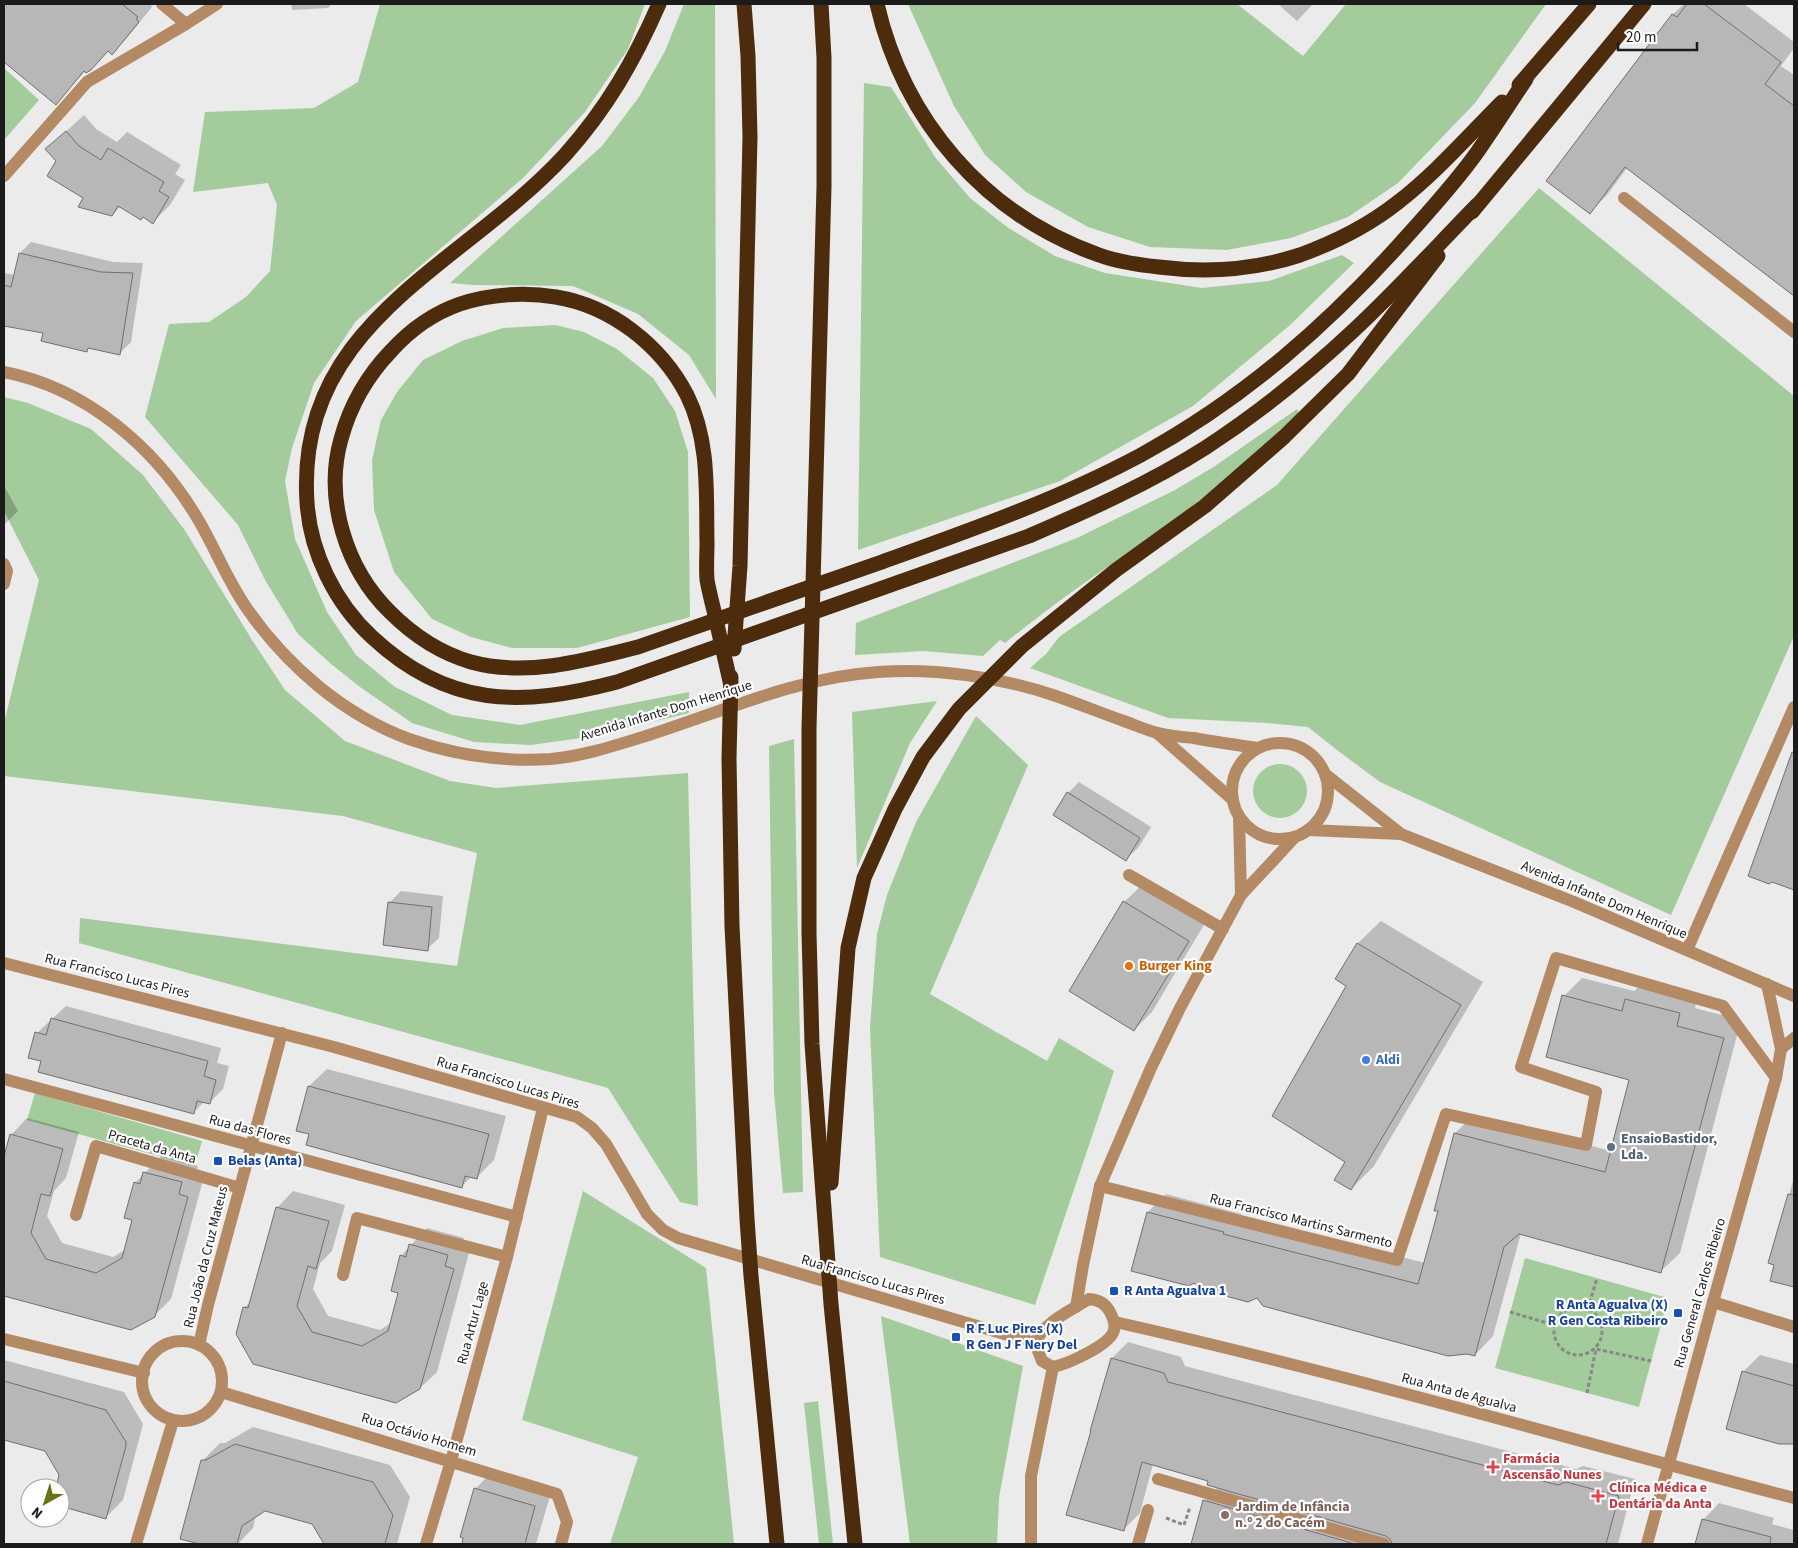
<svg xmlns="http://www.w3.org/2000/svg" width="1798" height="1548" font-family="'Source Sans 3',sans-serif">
  <rect width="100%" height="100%" fill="#ebebec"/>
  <!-- green -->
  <g fill="#a3cb9b">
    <path d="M380,4h265l-17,45 -43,63 -62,66 -167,143 -42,62 -22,65 -7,33 10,58 32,73 29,43 39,32 57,28 68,10 169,-33v21l-94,23 -64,9 -57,-3 -62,-19 -52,-36 -29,-23 -33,-30 -33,-54 -27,-55 -93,-108 24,-93 40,-2 37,-25 24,-26 7,-66 -9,-22 -75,9 12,-80 109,-4 44,-26z"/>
    <path d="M684,4h31l1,395 -27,-44 -51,-41 -65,-28 -99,-1 -24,-2 152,-137 37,-49 26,-46z"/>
    <path d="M908,4h329l66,52 43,-52h200l-71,99 -77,80 -50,34 -57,21 -64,12 -77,-3 -62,-20 -62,-35 -41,-37 -31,-49z"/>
    <path d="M4,68l35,32 -35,40z"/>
    <path d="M864,83l27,4 44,70 35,41 37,29 48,29 50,17 97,15 67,-7 73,-26 12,8 -65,63 -96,80 -133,75 -202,69z"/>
    <path d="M1539,188l255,208v240l-123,279 -291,-133 -43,-32 -29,-23 -40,-4 -100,-5 -138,-50 16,-14 13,-17 218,-152z"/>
    <path d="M555,325l29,7 33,17 36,29 22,33 13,41 2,165 -113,31h-65l-41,-11 -39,-18 -38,-47 -20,-62 -2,-50 9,-40 16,-28 26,-32 39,-19 41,-13z"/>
    <path d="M4,397l24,6 63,26 52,46 41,54 68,111 33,50 60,51 105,40 46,7 192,-15 10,433 -18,-4 -72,-114 -529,-145 1,-25 377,48 20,-113 -134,-37 -339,-40v-53l35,-143 -35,-69z"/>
    <path d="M1297,409l2,4c-28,27 -57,54 -88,79 -67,52 -140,97 -206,151l-5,-3 -17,16 -59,-5 -69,4 1,-32 221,-85 98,-48 40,-24z"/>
    <path d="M937,701l-27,42 -53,125 -5,-156z"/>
    <path d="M976,716l52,49 -98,229 117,67 12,-23 55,33 -79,234 -155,-48 -10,-229 7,-94 10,-39 29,-73z"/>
    <path d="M794,739l9,453 -20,1 -9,-101 -5,-346z"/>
    <circle cx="1280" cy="791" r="27"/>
    <path d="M35,1093l167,48 -7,25 -168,-46z"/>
    <path d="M583,1191l123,77 28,276h-124l28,-87 -116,-37z"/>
    <path d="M1525,1258l143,40 -29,109 -144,-39z"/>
    <path d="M881,1316l142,50 -24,132 -2,46h-87z"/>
    <path d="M818,1401l15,143h-14l-15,-141z"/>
  </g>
  <!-- shadow -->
  <g fill="#0003">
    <path d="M4,4h146l2,3 -26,32 -14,14 -3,-3 -18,19 -6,2 -29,32 -52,-43z"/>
    <path d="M291,4h41l-4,4 -36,2z"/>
    <path d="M1278,4h35l-16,17z"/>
    <path d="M1684,4h60l50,38v6l-13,18 13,9v219l-167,-126 -20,27 -17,17 -42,-32 125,-166z"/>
    <path d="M84,115l12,14 21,13 10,-10 54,33 -6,9 10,6 -15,25 -17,17 -32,-16 -9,9 -27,-17 -38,-49z"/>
    <path d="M31,242l82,20 30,1 -12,79 -11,11 -30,-6 -4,4 -42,-19 -40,-7v-52l11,2 5,-22z"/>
    <path d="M4,486l14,25 -14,14z"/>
    <path d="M1794,750v139l-22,-9 -23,-5z"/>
    <path d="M1079,782l72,45 -13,21 -12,11 -58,-66z"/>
    <path d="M1142,885l63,38 -53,89 -18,18 -10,-128z"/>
    <path d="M401,891l42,5 -4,42 -12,11 -38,-46z"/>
    <path d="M1381,921l102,61 -109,184 -23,23 -4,-28 1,-176 -11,-6 21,-36z"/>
    <path d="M1582,978l52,13 11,-10 53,14 -3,13 46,12 -61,233 -19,18 -140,-38 -28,103 -18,19 -218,-58 -109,-85 18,-18 75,20v1l184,48 14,-53h-4l20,-77 19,-18 137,36 20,-72 -67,-83z"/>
    <path d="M66,1006l155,42 -4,15 12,3 -6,23 -14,14 -5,-1 -11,11 -151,-53 -5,-27z"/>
    <path d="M327,1069l179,47 -12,44 -17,17 -5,-1 -10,10 -164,-56 11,-44z"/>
    <path d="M27,1118l52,14 -13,46 -12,13 -7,25 15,27 51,14 12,-7 9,-30 1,-37 10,-10 16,-17 37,10 -3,12 8,2 -32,119 -17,17 -23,13 -127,-34v-134l7,-26z"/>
    <path d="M1794,1177v109l-23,-6 5,-16 -6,-2z"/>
    <path d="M293,1191l52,14 -13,46 -12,12 -7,26 15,27 52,14 11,-7 9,-31 1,-36 10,-11 16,-17 37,10 -3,12 8,3 -32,119 -17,16 -176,-80 8,-8 25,-92z"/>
    <path d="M1128,1342l53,15 4,9 391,103 7,-3 52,13 -17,65h-426l12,-43 14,-14 -8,-7 -57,-16 -13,49 -17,17 -11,-172z"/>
    <path d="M1760,1355l34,9v80l-51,-72z"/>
    <path d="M4,1360l120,32 19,32 -20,76 -18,18 -45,-13v-17h-3l3,-13 -14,-25 -42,-11z"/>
    <path d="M253,1427l137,38 20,32 -13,47h-72l-12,-21 -48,-13 -9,5 -3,13 -15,16h-33l-24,-6 21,-77 18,-18h5z"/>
    <path d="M492,1472l60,17 -16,55h-73l12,-55z"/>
    <path d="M1719,1503l55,15 -2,6 22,6v14h-98l7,-24z"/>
  </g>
  <!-- building -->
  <g fill="#b8b6b6" stroke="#717070">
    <path d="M4,4h118l16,13 -2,2 3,3 -27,33 -4,-4 -17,19 -5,3 -2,-2 -28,34 -52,-43z"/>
    <path d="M1687,4h17l77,58 -16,22 29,22v190l-169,-129 -35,47 -44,-33 126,-167 5,3z"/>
    <path d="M66,131l13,15 22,14 7,-12 56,34 -5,9 10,6 -16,27 -10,-7 -2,3 -23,-14 -6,10 -34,-9 5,-9 -36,-22 9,-15 -11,-12z"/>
    <path d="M19,253l82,19 32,1 -13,82 -32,-7 -1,4 -46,-11 2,-8 -39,-7v-41l7,2z"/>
    <path d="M1792,752l2,1v137l-22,-8 -3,2 -21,-8z"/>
    <path d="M1067,792l73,46 -14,23 -73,-46z"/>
    <path d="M1123,901l66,40 -55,90 -65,-40z"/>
    <path d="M388,902l44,5 -4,44 -45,-6z"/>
    <path d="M1357,943l104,62 -110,185 -17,-10 11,-18 -73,-46 74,-130 -11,-7z"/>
    <path d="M1562,995l60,16 3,-12 55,14 -3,13 47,12 -63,235 -142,-39 -15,13 -29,109 -8,-2 -19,2 -185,-50 -6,-8 -9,4 -45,-12 -9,-7 -5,3 -58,-15 16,-59 77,20 -1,2 195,50 20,-73h-4l20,-78 151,39 24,-92 -83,-23z"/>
    <path d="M51,1018l157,43 -4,15 12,4 -6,24 -13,-3 -3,13 -156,-42 3,-11 -13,-3 7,-26 11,3z"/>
    <path d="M308,1086l181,48 -12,45 -12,-3 -3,12 -156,-43 3,-11 -13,-3z"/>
    <path d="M10,1134l53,15 -13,47 -9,-2 -10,39 15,26 50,14 26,-15 10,-38 -8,-2 10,-36 6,2 3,-12 39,10 -3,12 9,3 -33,120 -24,13 -127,-34v-140z"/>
    <path d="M1788,1194l6,1v92l-24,-6 4,-16 -6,-2z"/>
    <path d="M276,1207l53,14 -13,48 -8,-3 -11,40 15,26 50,14 26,-15 10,-38 -7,-2 9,-36 6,2 3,-13 39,11 -3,11 9,3 -34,120 -24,14 -143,-39 -17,-30 7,-27 5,1z"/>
    <path d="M1111,1358l53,15 4,9 390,103 8,-3 53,14 -13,48h-214l-2,-5 -4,-3 -179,-51 1,-4 -66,-19 -18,69 -58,-16 25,-84h-1z"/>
    <path d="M1742,1371l52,15v58h-15l-53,-15z"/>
    <path d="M4,1381l102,29 20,32v4l-20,73 -46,-13v-18h-4l3,-13 -14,-24 -41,-11z"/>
    <path d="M235,1444l138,38 20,33 -8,29h-61l-12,-20 -47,-13 -23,15 -5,18h-37l-20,-5 21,-79h5z"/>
    <path d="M474,1488l61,18 -10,38h-63l1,-6 -3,-1z"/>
    <path d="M1203,1500l152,44h-164z"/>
    <path d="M1702,1519l69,18 -1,7h-75z"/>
  </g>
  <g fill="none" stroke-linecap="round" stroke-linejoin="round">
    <!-- path -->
    <g stroke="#888889" stroke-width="3" stroke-dasharray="4 2.5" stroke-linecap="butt">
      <circle cx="1578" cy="1331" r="24"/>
      <path d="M1588,1309l9,-31"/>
      <path d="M1510,1312l44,13"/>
      <path d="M1587,1393l9,-44 55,12"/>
      <path d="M1166,1518l18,7 6,-18"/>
    </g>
    <!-- minor -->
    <g stroke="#b48a65" stroke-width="12">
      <path d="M162,4l24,20"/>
      <path d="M4,176l83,-94 99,-58 31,-20"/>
      <path d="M1624,198l170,134"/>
      <path d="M4,372c83,16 153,77 195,149 17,29 29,61 49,89 39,56 96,105 161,129 45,16 94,23 142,20 33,-3 66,-14 98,-24 75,-24 150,-58 229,-63 59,-4 122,5 178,24 23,8 45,17 68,25 11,4 22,9 34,12 11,3 24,4 36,5 21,4 43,7 64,10"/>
      <path d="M4,564l3,7 -3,13"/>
      <path d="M1157,733l76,67"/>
      <circle cx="1280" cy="791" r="48"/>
      <path d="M1325,774l76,60 173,68 220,94"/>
      <path d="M1239,817l2,78"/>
      <path d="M1308,830l93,4"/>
      <path d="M1129,875l94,54"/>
      <path d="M1687,950l107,-243"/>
      <path d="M4,963l330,84 243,70 15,11 14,16 41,70 16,16 15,8 357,105"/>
      <path d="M1781,1049l13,-11"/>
      <path d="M4,1079l513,138"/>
      <path d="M1100,1186l297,74 49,-146 140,31 10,-53 -75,-25 35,-109 167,48 53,72"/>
      <path d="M76,1215l20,-69 144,42"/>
      <path d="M343,1275l14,-57 150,39"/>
      <path d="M1089,1299c10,1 16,4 21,13 3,7 6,11 4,18 -3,15 -47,34 -61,37l-11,-6 -7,-18c9,-21 35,-32 54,-44z"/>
      <path d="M1713,1302l81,25"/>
      <path d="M1076,1307l7,-42 17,-79 50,-116 30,-62 61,-113 54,-58"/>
      <path d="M1115,1322c228,51 453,117 679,176"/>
      <path d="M4,1339l140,34"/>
      <circle cx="182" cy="1381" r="40"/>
      <path d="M199,1345l9,-40 74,-272"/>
      <path d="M221,1392l336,102 10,28 -6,22"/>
      <path d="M1158,1479l226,65"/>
      <path d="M136,1544l37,-123"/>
      <path d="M426,1544l25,-83 56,-204 36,-149"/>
      <path d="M1031,1544v-68l22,-109"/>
      <path d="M1138,1544l10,-34"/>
      <path d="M1647,1544l66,-242 63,-224 5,-29 -14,-65"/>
    </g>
    <!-- highway -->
    <g stroke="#4c2c0c" stroke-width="15">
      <path d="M659,4c-25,57 -52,104 -94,151 -103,112 -270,167 -258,347 3,50 28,101 65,135 76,71 149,70 245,45l412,-146c60,-26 121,-53 176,-88 52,-34 102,-74 148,-117 43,-40 83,-84 124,-126"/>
      <path d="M821,4l3,54v129l-15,541v205l3,111 19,260 24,240"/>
      <path d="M877,4c27,117 108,211 222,251 19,7 40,10 60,12 47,6 95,3 141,-12 33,-12 69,-30 97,-52 38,-29 71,-67 105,-101"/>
      <path d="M1519,85l70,-81"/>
      <path d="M1472,212l172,-208"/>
      <path d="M734,649l6,-83 10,-429 -2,-81 -4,-52"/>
      <path d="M731,677l-2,81 3,168 15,293 4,57 26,268"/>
      <path d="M731,686c-5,-24 -11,-47 -16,-71 -3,-12 -6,-24 -8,-35 -1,-12 0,-25 0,-37 -1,-49 3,-102 -20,-148 -26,-50 -76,-89 -131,-98 -31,-5 -66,-3 -96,7 -26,9 -50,26 -69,47 -24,25 -41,55 -50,88 -17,60 5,130 49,173 23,23 50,41 81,50 55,15 113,-1 167,-15 80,-28 161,-56 241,-84 89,-32 178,-63 262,-108 104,-57 188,-131 267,-220 24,-27 49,-54 70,-84 16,-23 32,-48 48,-72"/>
      <path d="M831,1183l17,-235 16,-70 31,-69 28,-52 36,-48 63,-63 94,-76 89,-64 79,-69 64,-63 90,-118"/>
    </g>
  </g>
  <!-- markers -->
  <circle fill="#e8710a" stroke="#fff" stroke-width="2" cx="1129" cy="966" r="5"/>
  <circle fill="#3f7fe0" stroke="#fff" stroke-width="2" cx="1366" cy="1060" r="5"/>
  <circle fill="#5c6f8a" stroke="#fff" stroke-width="2" cx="1611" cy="1147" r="5"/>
  <g fill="#1a4fb4" stroke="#fff" stroke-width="2">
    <rect x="213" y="1156" width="10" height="10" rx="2.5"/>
    <rect x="1109" y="1286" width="10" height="10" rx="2.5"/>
    <rect x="1673" y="1308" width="10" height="10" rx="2.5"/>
    <rect x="951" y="1332" width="10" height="10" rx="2.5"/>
  </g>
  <g fill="#e0444e" stroke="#fff" stroke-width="2">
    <path d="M1490.5 1459.5h5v5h5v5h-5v5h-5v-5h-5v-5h5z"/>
    <path d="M1595.5 1488.5h5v5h5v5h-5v5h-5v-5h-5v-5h5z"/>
  </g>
  <circle fill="#8d6e63" stroke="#fff" stroke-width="2" cx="1225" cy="1515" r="5"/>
  <g text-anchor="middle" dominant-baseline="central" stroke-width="4.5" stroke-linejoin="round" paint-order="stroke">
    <!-- street labels -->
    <g font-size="14" fill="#1b1b1c" stroke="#fff">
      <text transform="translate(666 711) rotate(-17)">Avenida Infante Dom Henrique</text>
      <text transform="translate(1604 900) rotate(23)">Avenida Infante Dom Henrique</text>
      <text transform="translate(117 976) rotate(14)">Rua Francisco Lucas Pires</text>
      <text transform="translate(508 1083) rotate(17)">Rua Francisco Lucas Pires</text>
      <text transform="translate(250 1130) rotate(15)">Rua das Flores</text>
      <text transform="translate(152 1147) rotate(16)">Praceta da Anta</text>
      <text transform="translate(1301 1221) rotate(14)">Rua Francisco Martins Sarmento</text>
      <text transform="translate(206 1257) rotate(-76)">Rua João da Cruz Mateus</text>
      <text transform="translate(873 1280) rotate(16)">Rua Francisco Lucas Pires</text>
      <text transform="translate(1700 1293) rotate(-74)">Rua General Carlos Ribeiro</text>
      <text transform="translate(473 1323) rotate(-75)">Rua Artur Lage</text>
      <text transform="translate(1459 1393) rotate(15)">Rua Anta de Agualva</text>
      <text transform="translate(419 1435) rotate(17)">Rua Octávio Homem</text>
    </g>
    <!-- food labels -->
    <g font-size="14" font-weight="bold" fill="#c56008" stroke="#fff" text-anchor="start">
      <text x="1139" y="966">Burger King</text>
    </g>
    <!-- shop labels -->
    <g font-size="14" font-weight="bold" fill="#366cbe" stroke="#fff" text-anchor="start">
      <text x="1376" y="1060">Aldi</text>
    </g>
    <!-- service labels -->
    <g font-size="14" font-weight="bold" fill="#4e5e75" stroke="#fff" text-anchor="start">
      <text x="1621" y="1139">EnsaioBastidor,<tspan x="1621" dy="16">Lda.</tspan></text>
    </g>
    <!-- transit labels -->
    <g font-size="14" font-weight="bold" fill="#164399" stroke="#fff" text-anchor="start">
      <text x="228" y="1161">Belas (Anta)</text>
      <text x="1124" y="1291">R Anta Agualva 1</text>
      <text x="1668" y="1305" text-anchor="end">R Anta Agualva (X)<tspan x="1668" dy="16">R Gen Costa Ribeiro</tspan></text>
      <text x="966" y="1329">R F Luc Pires (X)<tspan x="966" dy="16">R Gen J F Nery Del</tspan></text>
    </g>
    <!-- health labels -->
    <g font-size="14" font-weight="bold" fill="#be3a42" stroke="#fff" text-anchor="start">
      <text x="1503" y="1459">Farmácia<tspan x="1503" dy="16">Ascensão Nunes</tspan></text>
      <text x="1609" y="1488">Clínica Médica e<tspan x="1609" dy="16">Dentária da Anta</tspan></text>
    </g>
    <!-- education labels -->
    <g font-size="14" font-weight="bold" fill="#785e54" stroke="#fff" text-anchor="start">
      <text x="1235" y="1507">Jardim de Infância<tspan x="1235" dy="16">n.º 2 do Cacém</tspan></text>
    </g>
  </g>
  <!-- border -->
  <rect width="1798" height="1548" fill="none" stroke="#1b1b1c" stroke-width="10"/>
  <!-- north arrow -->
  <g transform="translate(45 1503) rotate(219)"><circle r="24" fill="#ffffff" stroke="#a4a4a4"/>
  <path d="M0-4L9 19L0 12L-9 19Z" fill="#697118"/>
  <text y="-8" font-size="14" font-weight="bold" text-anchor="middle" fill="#1b1b1c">N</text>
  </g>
  <!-- scale -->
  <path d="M1618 42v8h79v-8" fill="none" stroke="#1b1b1c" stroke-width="2.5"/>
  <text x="1626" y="42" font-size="15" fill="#1b1b1c" stroke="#ffffff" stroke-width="4" paint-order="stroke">20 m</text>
</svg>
